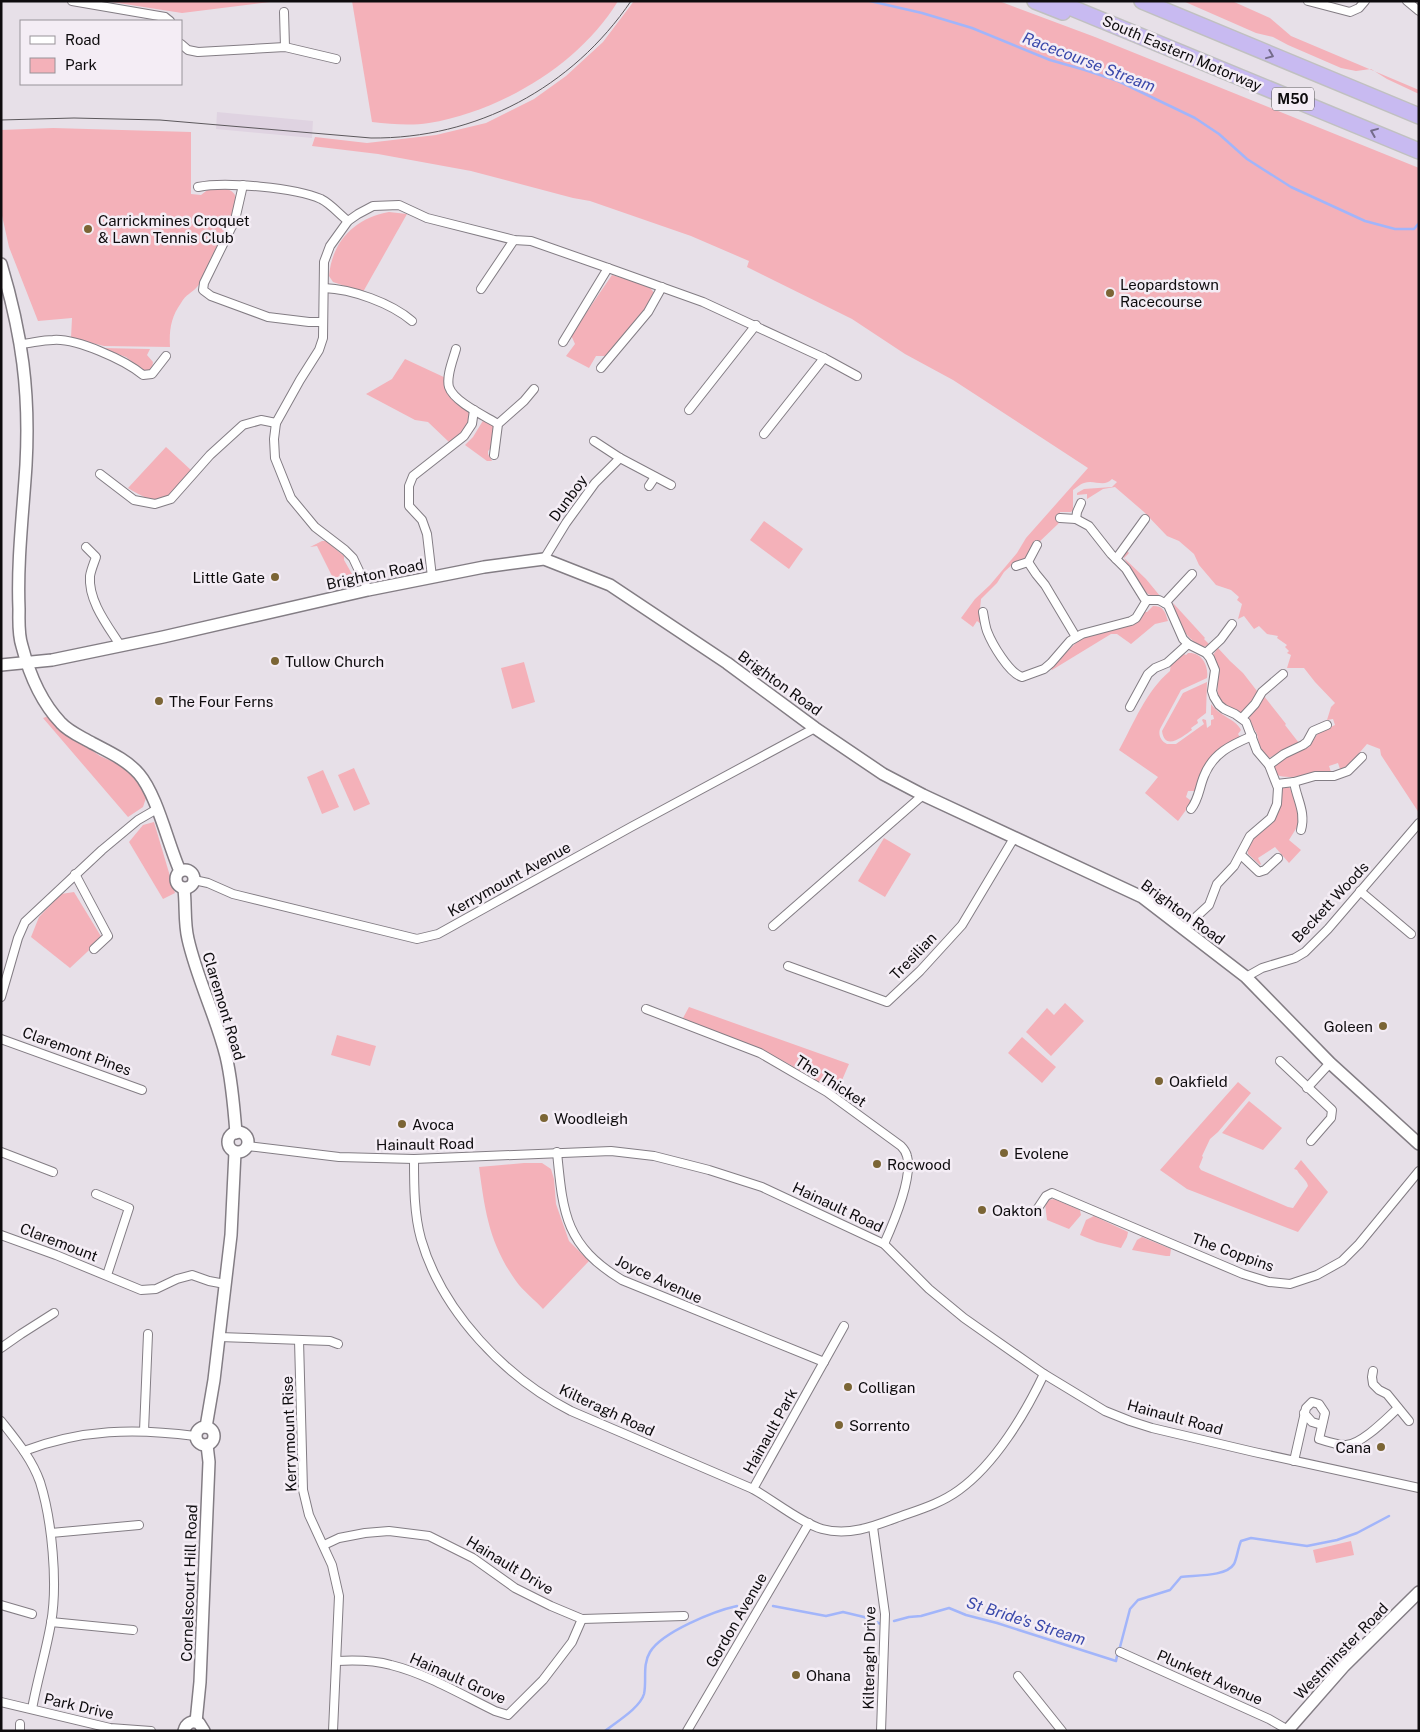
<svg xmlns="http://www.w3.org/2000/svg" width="1420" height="1732" font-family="'Public Sans',sans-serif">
  <rect width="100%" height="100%" fill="#e7e0e8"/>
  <!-- built -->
  <path fill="#dfd3e1" d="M217,112l96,9 -1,17 -96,-9z"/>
  <!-- green -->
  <g fill="#f4b1b9">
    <path d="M105,1h172l-95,12z"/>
    <path d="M352,1h266c-38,63 -117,110 -189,122 -19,3 -38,1 -57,-1z"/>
    <path d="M634,1h365l96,36 324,131v645l-38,-58 -1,-6 -13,-5 -19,22 -8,3 -2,-6 -9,3 2,6h-2c-9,2 -44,8 -51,3 -2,-1 -3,-4 -4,-7l2,-4 13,-9 20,-8 9,-14 17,-8 -2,-6 -6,1 4,-13 4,-4 -20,-21 -11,-14h-17l4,-13 -4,-2 2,-2 -4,-4 2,-2 -10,-7 1,-2 -11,-2 -8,-8 -5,3 -10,-13 -6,3 4,-15 -5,-4 2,-3 -8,-7 -15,-5 -17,-20 -5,-11 -15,-13 -12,-5 -23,-24 -29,-25 -12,2 -16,10v-5l-10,1v-2l7,-4 28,-2 5,-5 -5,-3c-8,9 -18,0 -28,4 -4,1 -8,5 -11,7v20l-2,2h-11v9l-2,3 -21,20 -3,-3 -7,17 -12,4 -11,10 -7,11 -16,16 -1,10 2,16 -5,-4 -4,6 -12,-9 14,-19 15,-14 27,-32 9,-15 62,-70 -135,-88 -48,-26 -53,-35 -105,-52 2,-6 -58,-25 -101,-35 -17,-3 -102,-27 -93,-17 -66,-8 3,-9 52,6 69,-8 50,-12 48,-24 32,-23 37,-34z"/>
    <path d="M1183,1h49l38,17 21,18 128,54v4l-32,-15 -16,-10 -15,2 -15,-3 -53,-23 -15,-8 -17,-4z"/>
    <path d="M53,128l138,4v62l10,1 9,-7c8,0 21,-1 25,7 5,12 -28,81 -38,92 -5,6 -11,7 -16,16 -10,14 -12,27 -11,44l-66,-1 -33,-8 1,-20 -34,3 -29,-74 -8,-36v-81z"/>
    <path d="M389,212l18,2 -44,78 -30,-10 -4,-6c3,-35 26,-58 60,-64z"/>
    <path d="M612,275l37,11 5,7c-5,22 -34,42 -46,61l-3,2h-9l-7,12 -23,-12 9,-12 -4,-9z"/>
    <path d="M101,348l49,1 -3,6 6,7 -1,6 -3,3 -4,1 -19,-15z"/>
    <path d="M405,359l43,20v8l25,23 -7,20 -16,13 -22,-21 -13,-2 -49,-26 26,-15z"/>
    <path d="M484,419l11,1 -2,26 -5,5v3l4,7h-5l-22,-16 8,-8z"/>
    <path d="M166,447l26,24c-24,27 -30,39 -64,17z"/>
    <path d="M764,521l39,28 -14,20 -39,-29z"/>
    <path d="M322,541h4l18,15v4l8,14 -19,4 -16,-32 -7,1z"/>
    <path d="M1127,551l2,2 -5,5 22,21 14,17c-4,0 -8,0 -12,-2 -3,-2 -24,-35 -25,-38z"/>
    <path d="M1173,603l32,35 -1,1 6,6 -7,2c-20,-10 -24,-23 -30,-44z"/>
    <path d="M1153,606c11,0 12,6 15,15l-13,3 -24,20 -14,-10h-6l-59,36 -2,-2 29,-28 17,-8 32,-7 11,-5 6,-8h2z"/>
    <path d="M1218,648l12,13 13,12 14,18 -1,6 -12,15c-5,1 -7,-1 -11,-3 -23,-11 -13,-19 -15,-38 0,-5 -3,-11 -5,-16z"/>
    <path d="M1188,653c14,-1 21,13 19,25l-26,12 -21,39c-2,6 1,12 7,15h9l28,-20 -2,-4 1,-1 3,1 1,8 4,-3v-5l3,-1 -1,-4h-2v-11c9,13 24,14 30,26l-3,4 2,3c-30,14 -35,24 -45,54h-7l-2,6 4,3 1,3 -13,18 -33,-28 13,-16 -39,-27c15,-27 27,-59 51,-79l1,-7 13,-10 2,1z"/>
    <path d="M524,662l11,40 -23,7 -11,-41z"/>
    <path d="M1207,682l-1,31 -9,7 1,3 -7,5 1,2c-9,6 -27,22 -30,1l21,-38z"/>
    <path d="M1264,696l22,28 -1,1 14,18 -30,15 -4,-1 -5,-8 -3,-15 -8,-14 1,-5 9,-10z"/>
    <path d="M52,715l29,28 19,13 34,15 14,21 -5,15 -15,10 -85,-99z"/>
    <path d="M354,768l16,36 -16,7 -16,-36z"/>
    <path d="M323,770l16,37 -17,7 -15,-37z"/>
    <path d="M1284,787h5c3,4 5,9 7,15 7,18 3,22 -7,38l12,10 -12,13 -14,-16 -17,11 3,6 -1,1 -12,-11c-3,-16 26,-29 31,-45 3,-6 2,-14 2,-20z"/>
    <path d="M154,822l21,71 -12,6 -34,-57 14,-17z"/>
    <path d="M884,838l27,16 -26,43 -27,-16z"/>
    <path d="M74,892l28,46 -32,30 -39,-31 8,-20 22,-23z"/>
    <path d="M1065,1003l19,18 -33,35 -25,-24 21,-24 7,7z"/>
    <path d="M689,1007l160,57 -13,30c-24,-17 -48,-32 -74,-43 -26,-12 -54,-19 -79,-33z"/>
    <path d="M337,1035l39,11 -6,20 -39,-11z"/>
    <path d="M1022,1037l34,30 -14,16 -34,-30z"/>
    <path d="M1238,1082l13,11 -33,39 -8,7 -8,17 1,1 -4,10 2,3 87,37 5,1 15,-22c-1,-6 -8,-10 -11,-16l-3,-1 7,-9 27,32 -30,40 -111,-43 -27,-19z"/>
    <path d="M1249,1101l33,27 -19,22 -41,-17z"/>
    <path d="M524,1163h18l9,6 3,10 2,25 13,37 20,20 -46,48c-9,-10 -20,-18 -27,-28 -27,-38 -31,-70 -37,-114z"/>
    <path d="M1054,1199l26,11 1,5 -12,14 -22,-9 -2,-16 3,-4z"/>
    <path d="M1094,1216l34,16 -1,5 -6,11 -24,-6 -17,-7 6,-15z"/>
    <path d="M1142,1237l29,12 -1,7h-4l-34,-6 5,-10z"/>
    <path d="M1351,1541l3,14 -38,8 -3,-13z"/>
  </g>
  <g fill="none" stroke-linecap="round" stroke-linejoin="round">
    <!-- stream -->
    <g stroke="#a2b5fa" stroke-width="2.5">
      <path d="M870,1l52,12 50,15 78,32 35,10 33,11 77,37 24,16 28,25 44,28 74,34 30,8h19l5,-6"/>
      <path d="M773,1606l53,10 17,-4 21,5 17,7"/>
      <path d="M894,1621l15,-4 12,-1 28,-8 17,7 31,8 119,38 1,-5"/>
      <path d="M1120,1647l10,-38 8,-9 32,-10 11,-13c14,-2 45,0 53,-13 3,-6 4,-16 7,-23l10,-3 56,8 30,-6 20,-7 32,-17"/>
      <path d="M605,1731c11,-9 35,-23 39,-37 3,-14 -2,-29 6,-42 12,-20 64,-41 87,-46"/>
    </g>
    <!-- street casing -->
    <g stroke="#837d84" stroke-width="10">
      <g id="street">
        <path d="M72,1l93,16 5,4"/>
        <path d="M1308,1l42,11 9,-4 6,-7"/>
        <path d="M1407,1l12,10"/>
        <path d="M284,12l1,35"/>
        <path d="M181,44l7,6 10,2 87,-5 51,12"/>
        <path d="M243,185l-8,35 -31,63 -1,7 8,6 57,21 41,5h14"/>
        <path d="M198,187c27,-6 98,1 123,12 10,5 18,15 27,22"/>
        <path d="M324,288c28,1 67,15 88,33"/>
        <path d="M481,289l33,-49"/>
        <path d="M563,342l45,-74"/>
        <path d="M21,344c11,-1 21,-4 32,-4 23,-2 72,20 90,35l9,-1 14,-18"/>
        <path d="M456,349c-3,11 -10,27 -7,38 5,15 36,29 49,37"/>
        <path d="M601,368l47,-56 14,-25"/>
        <path d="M689,410l67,-85"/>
        <path d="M764,434l60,-76"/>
        <path d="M594,441l26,17 51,27"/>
        <path d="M494,455l4,-31 26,-23 10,-12"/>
        <path d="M100,474l34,26 21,4 16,-5 39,-44 33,-30 18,-5 15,3"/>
        <path d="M649,486l6,-9"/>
        <path d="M1060,518l16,1 13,7 22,28 15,15 18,29 3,2h12l9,5 15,34 5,5 18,9 4,5 5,12 -3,21 2,6 5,8 5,4 11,5 11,8 11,29 12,14 9,23 -1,16 -6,14 -21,18 -16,30 -17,18 -8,21 -26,24"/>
        <path d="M1076,519l1,-7 4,-9"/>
        <path d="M86,547l10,10c-2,6 -5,13 -6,19 -2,25 18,50 30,69"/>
        <path d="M544,559l22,-36 29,-40 25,-25"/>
        <path d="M1116,559l29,-40"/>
        <path d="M1028,562l8,12 9,11 31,52"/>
        <path d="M1016,566l12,-4 9,-17"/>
        <path d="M432,577l-5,-43 -5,-14 -13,-14v-20l4,-10 51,-40 8,-12 2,-14"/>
        <path d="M368,590l-15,-32 -8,-8 -30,-23 -24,-29 -16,-40 -1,-19 2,-16 24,-43 19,-30 4,-12 1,-76 6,-16 18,-25 10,-7 15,-8 26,-1 28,13 87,22 17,1 77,27 95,34 121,56 33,18"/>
        <path d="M1165,603l27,-29"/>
        <path d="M983,612c1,6 2,13 4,19 5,13 22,42 35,46l22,-8 7,-6 19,-22 12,-7 49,-13 5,-3 11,-18"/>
        <path d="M1206,653l15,-14 11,-15"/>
        <path d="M1130,707l18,-33 7,-6 12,-5 21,-19"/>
        <path d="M1242,718l13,-14 7,-12 21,-18"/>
        <path d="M1269,765l15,-11 19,-9 4,-3 6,-11 14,-6"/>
        <path d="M1294,782c3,18 12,30 7,48"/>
        <path d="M1277,784l17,-2 21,-6h19l14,-5 14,-14"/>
        <path d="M1191,809c8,-10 8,-21 13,-33 9,-23 27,-31 48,-40"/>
        <path d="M1241,855l18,17 6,-2 13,-12"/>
        <path d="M75,874l33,62 -14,13"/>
        <path d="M194,880l14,3 25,11 184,45 21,-5 193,-107 184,-99"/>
        <path d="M1360,891l51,43"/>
        <path d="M773,926l150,-131"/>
        <path d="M788,966l99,36 33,-31 42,-46 52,-87"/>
        <path d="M1246,977l16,-9 33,-10 10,-6 23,-23 91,-106"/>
        <path d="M1,997l17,-59 7,-16 77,-72 36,-30 19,-11"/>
        <path d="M646,1009l114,44 67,39 74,54c3,3 5,6 6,10 6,21 -14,68 -23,88"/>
        <path d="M1,1039l141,51"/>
        <path d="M1280,1061l52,49 -1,8 -20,23"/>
        <path d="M1307,1088l23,-25"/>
        <path d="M247,1146l92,11 75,2 197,-8 43,5 55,14 53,17 122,57 45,45 35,29 80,56 61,37 25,10 22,7 102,24 165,36"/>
        <path d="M1,1152l52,20"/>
        <path d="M557,1152c6,62 8,93 65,128l202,82"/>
        <path d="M414,1159c0,27 0,55 7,80 21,73 85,139 150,172l182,78"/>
        <path d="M96,1194l33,14 -22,67"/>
        <path d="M1038,1208l8,-12 6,-3 191,81 26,8 21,2 27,-9 25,-14 17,-17 60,-73"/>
        <path d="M1,1235l55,20 85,35 15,-1 21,-10 15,-4 17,6 16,3"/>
        <path d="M844,1326l-91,163c20,11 48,34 69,40 26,7 50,-2 74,-11 22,-8 44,-14 63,-28 36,-26 66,-76 85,-116"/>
        <path d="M219,1337l111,4 8,3"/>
        <path d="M299,1340l4,150 6,25 23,50 7,31 -6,135"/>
        <path d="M1,1348l20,-14 33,-21"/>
        <path d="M1373,1371l-1,6 1,7 6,6 8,4 22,27"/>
        <path d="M1304,1413l8,9 10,3"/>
        <path d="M1,1421c15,19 31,38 39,61 12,38 18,102 11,141 -5,29 -14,58 -19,86"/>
        <path d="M144,1431l4,-97"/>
        <path d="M24,1451c58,-22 111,-23 171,-15"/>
        <path d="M1294,1461l12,-53 6,-6 7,2 6,9 -6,26c9,3 18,6 27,6 16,-1 40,-26 52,-37"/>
        <path d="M873,1527l12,87 -4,117"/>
        <path d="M51,1533l88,-8"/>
        <path d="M324,1545l15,-7 26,-5 24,-2 40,5 44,22 42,30 36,18 31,13 102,-3"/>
        <path d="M1,1605l31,9"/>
        <path d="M51,1622l82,8"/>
        <path d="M1120,1652l149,67 19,11"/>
        <path d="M337,1661c18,-1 36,-1 54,4 36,9 71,30 104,46l13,4 35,-35 29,-38 10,-23"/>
        <path d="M1018,1676l44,55"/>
        <path d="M1,1702l109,26 41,3"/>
        <path d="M20,1731v-7"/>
        <path d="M687,1731l122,-208"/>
      </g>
    </g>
    <!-- secondary casing -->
    <g stroke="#837d84" stroke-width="14">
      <g id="secondary">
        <path d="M1,264c21,70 29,128 25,201 -3,48 -9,96 -7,144 0,12 -1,25 3,37 7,27 19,56 39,77 8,9 21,14 31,20 17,9 35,17 47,31 18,21 29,70 41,97"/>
        <path d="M1,665l51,-5 111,-23 205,-47 116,-23 60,-8 66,26 117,78 88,65 68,46 40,21 219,102 104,80 84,86 89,81"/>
        <circle cx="185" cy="879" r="9"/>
        <path d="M184,889c2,16 0,34 4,50 9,40 28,77 38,117 6,25 8,51 10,77"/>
        <circle cx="238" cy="1142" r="10"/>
        <circle cx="205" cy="1436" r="9"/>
        <path d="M206,1427l8,-47 17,-145 4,-83"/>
        <path d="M196,1722l4,-40 9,-220 -2,-17"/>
        <path d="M184,1731c2,-8 8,-11 15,-8l5,8"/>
        <path d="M1287,1731l57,-65 75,-74"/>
      </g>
    </g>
    <!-- highway casing -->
    <g stroke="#c0c0c0" stroke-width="18">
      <g id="highway">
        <path d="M1035,1l28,11"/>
        <path d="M1055,1l364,150"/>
        <path d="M1142,1l277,115"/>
      </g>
    </g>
    <!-- street -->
    <use href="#street" stroke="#fff" stroke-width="8"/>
    <!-- secondary -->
    <use href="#secondary" stroke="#fff" stroke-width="11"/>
    <!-- highway -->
    <use href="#highway" stroke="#c8baf1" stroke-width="15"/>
    <!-- tram -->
    <path stroke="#5c585c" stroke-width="1" d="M1,120l73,-2 86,2 211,18c105,1 201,-50 260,-137"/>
  </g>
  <!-- one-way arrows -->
  <defs><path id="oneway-chevron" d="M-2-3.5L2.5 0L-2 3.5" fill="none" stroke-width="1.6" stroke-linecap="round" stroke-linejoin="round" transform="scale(1.25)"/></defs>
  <g stroke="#746c8b">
    <use href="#oneway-chevron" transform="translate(1270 55) rotate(22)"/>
    <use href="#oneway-chevron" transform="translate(1374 132) rotate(-158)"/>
  </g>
  <!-- markers -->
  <g fill="#7b6535" stroke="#f4edf5" stroke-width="2">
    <circle cx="88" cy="229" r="5"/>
    <circle cx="1110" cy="293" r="5"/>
    <circle cx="275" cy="577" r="5"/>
    <circle cx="275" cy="661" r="5"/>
    <circle cx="159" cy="701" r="5"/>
    <circle cx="1383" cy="1026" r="5"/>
    <circle cx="1159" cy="1081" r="5"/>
    <circle cx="544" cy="1118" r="5"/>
    <circle cx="402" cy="1124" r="5"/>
    <circle cx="1004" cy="1153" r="5"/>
    <circle cx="877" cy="1164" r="5"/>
    <circle cx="982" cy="1210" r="5"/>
    <circle cx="848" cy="1387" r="5"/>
    <circle cx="839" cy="1425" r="5"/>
    <circle cx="1381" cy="1447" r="5"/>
    <circle cx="796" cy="1675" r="5"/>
  </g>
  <g text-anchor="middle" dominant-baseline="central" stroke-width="5" stroke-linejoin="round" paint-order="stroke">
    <!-- shield labels -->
    <rect fill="#f4edf5" stroke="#535053" stroke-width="1" x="1272" y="87.5" width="42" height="23" rx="4"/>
    <g font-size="14" font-weight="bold" fill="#0e0c0e">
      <text x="1293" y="99">M50</text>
    </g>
    <!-- street labels -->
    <g font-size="15" fill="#0e0c0e" stroke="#f4edf5">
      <text transform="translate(1182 53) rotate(23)">South Eastern Motorway</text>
      <text transform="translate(568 498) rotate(-54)">Dunboy</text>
      <text transform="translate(375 574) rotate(-12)">Brighton Road</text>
      <text transform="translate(780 683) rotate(36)">Brighton Road</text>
      <text transform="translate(509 879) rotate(-29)">Kerrymount Avenue</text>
      <text transform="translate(1330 902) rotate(-47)">Beckett Woods</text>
      <text transform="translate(1183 912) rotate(36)">Brighton Road</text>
      <text transform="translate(913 956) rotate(-46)">Tresilian</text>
      <text transform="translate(224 1006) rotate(73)">Claremont Road</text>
      <text transform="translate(77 1051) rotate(20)">Claremont Pines</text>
      <text transform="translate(831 1081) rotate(33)">The Thicket</text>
      <text transform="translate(425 1144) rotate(-1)">Hainault Road</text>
      <text transform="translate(838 1207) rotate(25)">Hainault Road</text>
      <text transform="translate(59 1242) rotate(21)">Claremount</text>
      <text transform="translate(1233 1252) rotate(20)">The Coppins</text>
      <text transform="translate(659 1279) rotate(25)">Joyce Avenue</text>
      <text transform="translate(607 1410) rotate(25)">Kilteragh Road</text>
      <text transform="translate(1175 1417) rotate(15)">Hainault Road</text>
      <text transform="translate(770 1431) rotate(-61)">Hainault Park</text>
      <text transform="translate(289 1434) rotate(-92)">Kerrymount Rise</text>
      <text transform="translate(510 1565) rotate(31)">Hainault Drive</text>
      <text transform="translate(189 1583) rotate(-88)">Cornelscourt Hill Road</text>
      <text transform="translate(736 1620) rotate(-60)">Gordon Avenue</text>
      <text transform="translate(1341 1651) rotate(-46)">Westminster Road</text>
      <text transform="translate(869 1658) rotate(-89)">Kilteragh Drive</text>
      <text transform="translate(1210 1677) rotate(24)">Plunkett Avenue</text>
      <text transform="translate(458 1678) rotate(24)">Hainault Grove</text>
      <text transform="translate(79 1706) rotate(13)">Park Drive</text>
    </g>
    <!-- poi labels -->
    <g font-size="15" fill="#0e0c0e" stroke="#f4edf5" text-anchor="start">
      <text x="98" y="220">Carrickmines Croquet<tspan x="98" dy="17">&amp; Lawn Tennis Club</tspan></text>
      <text x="1120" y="284">Leopardstown<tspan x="1120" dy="17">Racecourse</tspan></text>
      <text x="265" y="577" text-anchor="end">Little Gate</text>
      <text x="285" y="661">Tullow Church</text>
      <text x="169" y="701">The Four Ferns</text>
      <text x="1373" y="1026" text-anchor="end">Goleen</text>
      <text x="1169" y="1081">Oakfield</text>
      <text x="554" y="1118">Woodleigh</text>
      <text x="412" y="1124">Avoca</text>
      <text x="1014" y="1153">Evolene</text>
      <text x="887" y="1164">Rocwood</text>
      <text x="992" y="1210">Oakton</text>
      <text x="858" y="1387">Colligan</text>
      <text x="849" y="1425">Sorrento</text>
      <text x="1371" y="1447" text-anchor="end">Cana</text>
      <text x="806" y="1675">Ohana</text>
    </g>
    <!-- water labels -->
    <g font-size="16" font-style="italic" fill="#3a49ab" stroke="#f4edf5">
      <text transform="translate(1089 62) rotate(21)">Racecourse Stream</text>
      <text transform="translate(1026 1621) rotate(18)">St Bride's Stream</text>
    </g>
  </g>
  <!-- border -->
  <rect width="1420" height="1732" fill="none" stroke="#0e0c0e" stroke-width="5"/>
  <!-- legend -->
  <rect x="20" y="20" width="162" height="65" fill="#f4edf5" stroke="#989399"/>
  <rect x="30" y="36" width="25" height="8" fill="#ffffff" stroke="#989399"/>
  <text x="65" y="45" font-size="15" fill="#0e0c0e">Road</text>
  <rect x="30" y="58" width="25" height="15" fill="#f4b1b9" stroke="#989399"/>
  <text x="65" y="70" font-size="15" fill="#0e0c0e">Park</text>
</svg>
